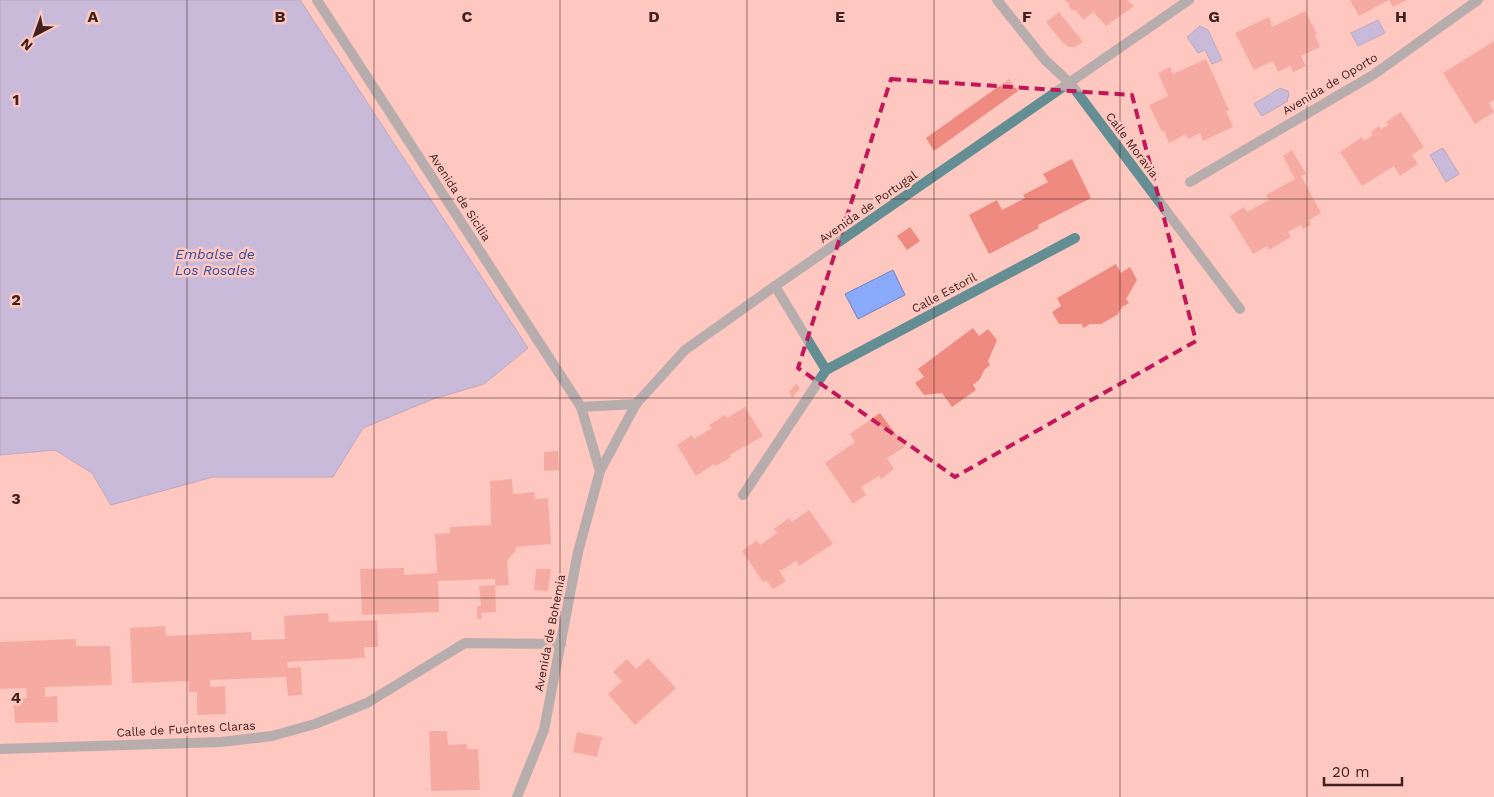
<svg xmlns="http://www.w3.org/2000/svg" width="1494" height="797" font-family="'Work Sans',sans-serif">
  <rect width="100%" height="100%" fill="#fec7bf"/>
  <!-- water -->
  <g fill="#8aaafb" stroke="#7581b8">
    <path d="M0,0h300l228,348 -44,36 -51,15 -70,29 -30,49h-120l-102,28 -19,-32 -37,-23 -55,5z"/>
    <path d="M1378,20l7,13 -27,13 -7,-13z"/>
    <path d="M1200,26l8,4 14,30 -10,4 -7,-14 -7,3 -11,-16z"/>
    <path d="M1280,88l8,3 1,5 -2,3 1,2 -26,15 -8,-12z"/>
    <path d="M1443,148l16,26 -13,8 -16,-27z"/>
    <path d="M893,270l12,25 -47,24 -13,-25z"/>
  </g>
  <!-- building -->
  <g fill="#ee8a7f">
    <path d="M1065,0h62l7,6 -28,20 -13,-14 -9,8 -9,-10h-3l-3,-3v-3z"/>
    <path d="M1350,0h57l-14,7 -4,-7 -30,16z"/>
    <path d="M1305,11l12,23 -2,1 5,12 -19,9 5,10 -13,6 -3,-6 -12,6 -5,-11 -19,9 -19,-37 34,-16 3,10z"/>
    <path d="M1059,12l24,30 -8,5h-6l-6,-4 -17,-21z"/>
    <path d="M1494,41v59l-5,3 5,9 -19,12 -32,-51z"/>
    <path d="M1206,59l23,51 -3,1 7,16 -30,14 -3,-8 -12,6 -2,-5 -17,9 -5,-12 -2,1 -13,-27 19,-9 -10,-23 12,-6 3,7z"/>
    <path d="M1009,79l9,12 -84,60 -8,-13z"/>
    <path d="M1401,112l23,35 -12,8 6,9 -18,12 -6,-10 -32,20 -22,-34 22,-15 2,4 9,-6 -2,-3 8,-6 2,3 7,-4 -2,-3z"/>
    <path d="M1292,150l14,24 -5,2 20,37 -12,7 2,5 -8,4 -2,-4 -13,7 3,5 -22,13 -2,-4 -14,8 -23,-38 14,-9 3,5 22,-12 -3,-5 29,-16 -12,-23z"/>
    <path d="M1072,159l19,39 -53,27 1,3 -50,26 -20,-39 28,-15 5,10 23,-12 -2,-3 25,-13 -5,-8z"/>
    <path d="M910,227l10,14 -13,9 -10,-14z"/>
    <path d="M1116,264l5,9 9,-6 7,13 -11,19 3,4 -7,4 -5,8 -16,9h-11l-7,4 -1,-4h-23l-7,-12 9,-6 -4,-8z"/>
    <path d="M973,328l6,8 9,-7 9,11 -9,21 2,4 -6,5 -4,9 -7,6 3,5 -24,17 -10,-14 -18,2 -9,-12 9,-6 -6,-8z"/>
    <path d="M796,384l4,4 -8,10 -3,-6z"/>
    <path d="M745,407l18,29 -33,19 1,2 -15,9 -2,-2 -18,12 -19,-31 15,-10 2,4 18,-11 -3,-3 16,-10 2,3z"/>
    <path d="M880,413l25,34 -18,11 7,11 -13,10 -2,-3 -18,11 5,8 -13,9 -28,-41 30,-21 -5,-8z"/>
    <path d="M558,451l1,19 -15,1v-19z"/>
    <path d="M512,479l1,15 21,-2 1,7 13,-1 3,46 -35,3v3l-9,11 2,24 -14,1v-7l-57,2 1,31 -77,3 -2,-46 44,-1v7l33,-2 -2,-39 15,-1v-6l41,-2 -1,-44z"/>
    <path d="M809,510l24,34 -34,22 -3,-5 -15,10v-2l-2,1 7,11 -13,8 -7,-9 -3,2 -21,-31 15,-11 3,5 17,-12 -3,-4 15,-11 3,4z"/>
    <path d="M536,569h15l-3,22 -14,-1z"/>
    <path d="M495,585l1,27 -15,1 1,6h-5v-13h4l-2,-20z"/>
    <path d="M328,613l1,9 48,-2 1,27h-14l1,11 -78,4 1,6 13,-1 1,28 -14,1 -2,-19 -76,3v7l15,-1 1,28 -29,1v-23h-8v-11l-57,2 -2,-55 35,-2 1,10 85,-4 1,8 33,-1 -1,-23z"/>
    <path d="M76,639v7h34l2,39 -67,2v10l12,-1 1,26 -43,1 -2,-25h14l-1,-10 -26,1v-47z"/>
    <path d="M648,658l28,30 -41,37 -27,-31 14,-13 -9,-9 14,-13 9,10z"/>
    <path d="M429,731h18l1,14 19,-1v5h11l2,41 -49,1z"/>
    <path d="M577,732l25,5 -5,20 -24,-5z"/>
  </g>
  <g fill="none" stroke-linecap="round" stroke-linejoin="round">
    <!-- minor -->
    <g stroke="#638e94" stroke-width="10">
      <path d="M317,0l264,407 19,64"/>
      <path d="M997,0l48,60 25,23 170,226"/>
      <path d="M1190,182l183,-107 105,-75"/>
      <path d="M775,286l51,84 249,-132"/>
      <path d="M581,407l55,-3"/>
      <path d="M743,495l83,-125"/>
      <path d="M0,749l221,-7 51,-6 43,-12 52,-21 98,-60 96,1"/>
      <path d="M517,797l27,-67 34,-178 22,-81 36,-67 49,-54 90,-64 414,-286"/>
    </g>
  </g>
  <!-- marked area -->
  <path d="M0 0H1494V797H0ZM891,79l241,16 64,246 -241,136 -157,-109z" fill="#fec7bf" fill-opacity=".55" fill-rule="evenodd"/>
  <path fill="none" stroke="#c2185b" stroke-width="4" stroke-dasharray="10 6" stroke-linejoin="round" d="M891,79l241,16 64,246 -241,136 -157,-109z"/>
  <!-- grid -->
  <path fill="none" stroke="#43201d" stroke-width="1" stroke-opacity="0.55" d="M187,0v797M374,0v797M560,0v797M747,0v797M934,0v797M1120,0v797M1307,0v797M0,199h1494M0,398h1494M0,598h1494"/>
  <g text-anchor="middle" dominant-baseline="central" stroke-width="5" stroke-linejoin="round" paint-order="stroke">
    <!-- street labels -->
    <g font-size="12" fill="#43201d" stroke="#fec7bf">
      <text transform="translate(1330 84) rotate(-31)">Avenida de Oporto</text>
      <text transform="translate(1132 145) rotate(53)">Calle Moravia</text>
      <text transform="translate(460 197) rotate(57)">Avenida de Sicilia</text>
      <text transform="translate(868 207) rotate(-35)">Avenida de Portugal</text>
      <text transform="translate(944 293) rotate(-28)">Calle Estoril</text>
      <text transform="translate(550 633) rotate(-79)">Avenida de Bohemia</text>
      <text transform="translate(186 729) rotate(-3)">Calle de Fuentes Claras</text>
    </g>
    <!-- water labels -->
    <g font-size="14" font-style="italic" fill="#2f4ca9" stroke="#fec7bf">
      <text x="215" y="254">Embalse de<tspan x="215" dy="16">Los Rosales</tspan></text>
    </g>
  </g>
  <g font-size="16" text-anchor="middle" font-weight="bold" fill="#43201d" stroke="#fec7bf" stroke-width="5" stroke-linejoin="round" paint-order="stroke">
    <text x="93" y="22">A</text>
    <text x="280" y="22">B</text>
    <text x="467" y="22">C</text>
    <text x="654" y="22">D</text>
    <text x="840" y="22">E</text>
    <text x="1027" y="22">F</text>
    <text x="1214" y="22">G</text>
    <text x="1401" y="22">H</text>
    <text x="16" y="105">1</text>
    <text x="16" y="305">2</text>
    <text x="16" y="504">3</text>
    <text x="16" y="703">4</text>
  </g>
  <!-- north arrow -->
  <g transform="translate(35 35) rotate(221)" stroke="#fec7bf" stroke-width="4" paint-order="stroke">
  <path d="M0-4L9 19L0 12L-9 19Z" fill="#43201d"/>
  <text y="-8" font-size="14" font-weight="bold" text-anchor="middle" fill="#43201d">N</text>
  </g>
  <!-- scale -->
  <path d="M1324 777v8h78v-8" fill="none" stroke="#43201d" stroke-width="2.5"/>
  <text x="1332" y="777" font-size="15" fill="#43201d" stroke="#fec7bf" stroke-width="4" paint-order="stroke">20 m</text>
</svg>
